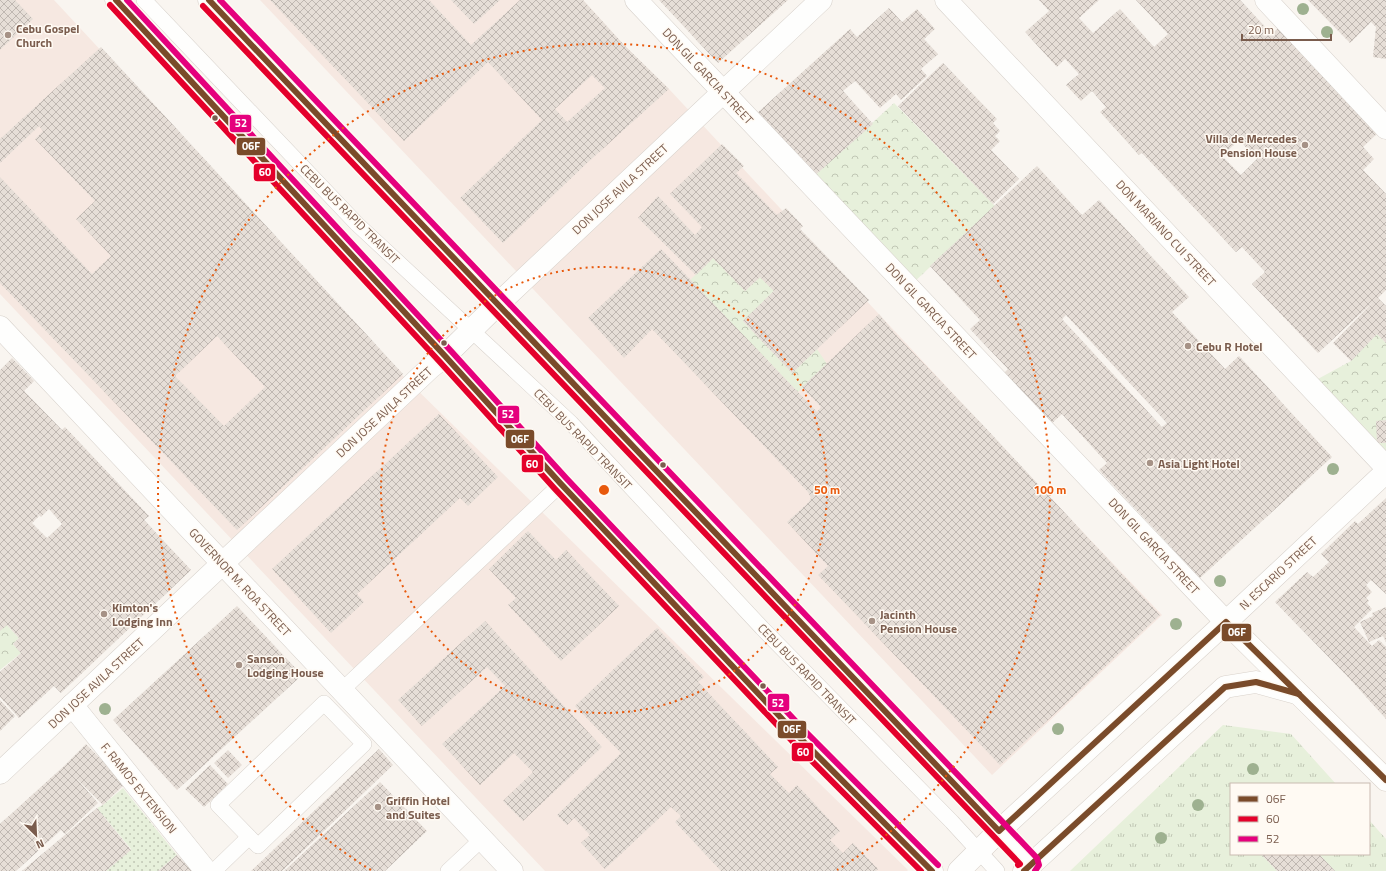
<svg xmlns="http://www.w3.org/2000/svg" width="1386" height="871" font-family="'Titillium Web',sans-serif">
  <defs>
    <pattern id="grass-dots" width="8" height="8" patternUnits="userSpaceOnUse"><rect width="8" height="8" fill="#e7f0db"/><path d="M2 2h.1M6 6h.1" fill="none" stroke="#c0c6b4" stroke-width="1.8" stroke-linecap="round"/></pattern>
    <pattern id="forest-crowns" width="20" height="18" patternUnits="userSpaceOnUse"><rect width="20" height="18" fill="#e7f0db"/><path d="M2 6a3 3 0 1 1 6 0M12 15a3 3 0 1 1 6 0" fill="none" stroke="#c0c6b4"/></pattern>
    <pattern id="park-tufts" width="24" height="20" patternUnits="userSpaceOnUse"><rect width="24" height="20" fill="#e7f0db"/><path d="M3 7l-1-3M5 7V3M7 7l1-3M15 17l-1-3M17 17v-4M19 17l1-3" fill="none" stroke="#c0c6b4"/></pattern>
    <pattern id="building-cross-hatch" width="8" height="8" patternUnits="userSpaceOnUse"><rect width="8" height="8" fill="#e6ded7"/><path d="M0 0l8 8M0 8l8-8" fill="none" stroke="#bfb7b1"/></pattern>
  </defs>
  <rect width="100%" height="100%" fill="#f9f5f0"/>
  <!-- commercial -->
  <g fill="#f6e8e1">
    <path d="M0,0h54l350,377 504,493 -1,1h-362l-545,-577z"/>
    <path d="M260,0h323l41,45 45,44 372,399 121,127 -170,160z"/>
  </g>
  <!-- grass -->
  <path fill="url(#grass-dots)" d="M123,788l54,67 -19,16h-52l25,-22 -34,-41 6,-3z"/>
  <!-- forest -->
  <g fill="url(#forest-crowns)">
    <path d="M894,103l101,103 -83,78 -100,-106z"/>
    <path d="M713,258l32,33 15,-14 14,14 -31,30 49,52 25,-24 10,15 -29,28 -108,-112z"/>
    <path d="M1377,334l9,9v108l-70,-71 35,-19z"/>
    <path d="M0,618l19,20 -6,6 8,9 -21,17z"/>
  </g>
  <!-- park -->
  <g fill="url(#park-tufts)">
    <path d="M1223,725l68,9 45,50h-105v70h30l16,17h-207z"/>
    <path d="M1369,820l17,19v32h-51l-16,-17h50z"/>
  </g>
  <!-- building -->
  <g fill="url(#building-cross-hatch)" fill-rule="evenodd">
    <path d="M0,0h15l18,19 -33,31z"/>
    <path d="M270,0h159l42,45 49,-45h63l41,45 45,44 -83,75 -83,79 -43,-45 82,-78 -54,-58 -84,79zM592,75l13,13 -38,34 -12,-13z"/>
    <path d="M451,0h49l-26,24z"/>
    <path d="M659,0h129l-70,63z"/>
    <path d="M1039,0h60l-20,18 14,15 27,-24 34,38 14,-13 -32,-34h104l32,34 6,-6 103,102 -18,17 11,12 -11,11 23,24v96l-8,8 8,8v37l-9,-9 -26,27 -18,-18 41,-42 -56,52 -66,-69 13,-12 -23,-25 -6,5 -94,-99 -3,2 -39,-43 6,-5 -14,-16 -11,10 -15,-16 13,-11 -14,-15 -8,8 -32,-35 24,-21zM1239,140l18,19 -16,16 -19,-19z"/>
    <path d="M1308,0h78v59l-13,-2 3,-30 -5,-5 -21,21z"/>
    <path d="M889,8l13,14 15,-13 18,20 -11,10 14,15 -17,15 6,7 -26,24 -5,-6 -16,14 -25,-27 -12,10 30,33 -61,54 -57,-63 95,-86 7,8z"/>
    <path d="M101,47l302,327 -166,156 -237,-247v-106l92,97 19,-18 -35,-37 19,-18 -60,-62 8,-8 -4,-5 -39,37v-24zM217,336l48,51 -41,39 -49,-50z"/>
    <path d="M943,63l54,56 -4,4 7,8 -5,5 5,5 -9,9 28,29 -26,25 -95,-98z"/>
    <path d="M722,144l22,22 -8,7 41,42 9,-7 17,18 -3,3 69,71 -77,73 -49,-52 31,-30 -14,-14 -15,14 -32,-33 -17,17 -58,-57 20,-22 37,39 7,-8 -32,-33z"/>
    <path d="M1037,166l45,49 17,-15 90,97 -17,15 53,57 14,-13 93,101 -132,121 -101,-108 8,-7 -45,-49 -11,10 -47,-51 4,-4 -38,-40 10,-9 -50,-54zM1066,315l101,108 -5,4 -100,-108z"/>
    <path d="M661,249l156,163 4,-5 -19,-20 77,-73 18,22 85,88 178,191 -160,150 -182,-190 10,-9 -41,-44 21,-19 3,-5 -3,-6 -156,-163 -28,29 -36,-40z"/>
    <path d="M12,358l22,23 -10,10 38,39 -55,53 58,-56 84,89 -5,4 47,50 -130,123 -7,-7 -35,32 -19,-21v-25l21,-19 -8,-9 6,-6 -12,-13 -7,6v-261zM32,509l9,8 8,-8 13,15 -15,14 -15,-15 7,-7z"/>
    <path d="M439,414l59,63 -30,29 -8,-8 -103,96 7,8 -33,31 -59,-64z"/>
    <path d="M1386,420v23h-9l-1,-22z"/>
    <path d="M1386,498v96l-15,-14 -5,5 6,7 -6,6 3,3 -2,2 5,6 -18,18 18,19 7,-6 7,7v72l-38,-42 -73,-75 32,-30 6,5 16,-15 -8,-8 34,-33 3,3z"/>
    <path d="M528,531l28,29 10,-10 53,56 -58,55 -53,-56 8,-7 -27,-29z"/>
    <path d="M237,606l65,69 -125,115 -64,-70z"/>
    <path d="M1386,607v35l-3,-6 -14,6 -9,-20 13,-6 -1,-3z"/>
    <path d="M485,621l117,126 -79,74 -20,-20 30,-29 -19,-19 -34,32 -38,-41 63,-58 -18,-19 -65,59 -24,-26z"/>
    <path d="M657,628l47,49 -6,5 80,85 -8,7 19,19 8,-8 43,46 -10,9 13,13 10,-10 25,26 -2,2h-155l-46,-49 6,-6 -10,-9 -66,62 -24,-26 9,-8 -16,-17 -7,7 -10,-10 64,-62 -46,-47z"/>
    <path d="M0,700l15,16 -15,15z"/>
    <path d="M86,744l39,40 -22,21 -29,-29 24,27 -33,31 -4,-4 -45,41h-16v-47l64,-58z"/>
    <path d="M379,749l14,16 -111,106h-31z"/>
    <path d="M228,750l14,15 -14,13 -14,-15z"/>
    <path d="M210,765l18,19 -24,23 -19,-18z"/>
    <path d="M380,782l47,49 -42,40h-101z"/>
    <path d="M97,808l34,42 -25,21h-84z"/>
    <path d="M1261,854h58l16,17h-58z"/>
    <path d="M177,855l15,16h-34z"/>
  </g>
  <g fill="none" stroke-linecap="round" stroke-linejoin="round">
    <!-- service casing -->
    <g stroke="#d7d1cb" stroke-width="16">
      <g id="service">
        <path d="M144,0l213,224 214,199 191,205 190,194 45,49"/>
        <path d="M342,690l219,-206"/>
        <path d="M324,703l40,41 -106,102 -40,-41z"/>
        <path d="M214,871l35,-34"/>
        <path d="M448,871l34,-32"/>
      </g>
    </g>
    <!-- minor casing -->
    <g stroke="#d7d1cb" stroke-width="23">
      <path id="minor" d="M1266,0l120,128"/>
    </g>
    <!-- tertiary casing -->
    <g stroke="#d7d1cb" stroke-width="23">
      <g id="tertiary">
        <path d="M636,0l590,622 160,-150"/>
        <path d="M946,0l440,467"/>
        <path d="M0,327l512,544"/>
        <path d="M72,705l134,166"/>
        <path d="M0,773l431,-406 14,-11 52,-51 324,-305"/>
      </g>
    </g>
    <!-- secondary casing -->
    <g stroke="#d9d2cb" stroke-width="23">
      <g id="secondary">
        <path d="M116,0l329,356 116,128 239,254 132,133"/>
        <path d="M209,0c274,289 547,577 822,864"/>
        <path d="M959,871l40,-40 227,-209 160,158"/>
        <path d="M1024,871l201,-184 31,-5 40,11"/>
      </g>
    </g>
    <!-- service -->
    <use href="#service" stroke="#fefefd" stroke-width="15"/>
    <!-- minor -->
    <use href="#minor" stroke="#fefefd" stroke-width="22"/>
    <!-- tertiary -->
    <use href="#tertiary" stroke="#fefefd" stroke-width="22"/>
    <!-- secondary -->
    <use href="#secondary" stroke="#fefefd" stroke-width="22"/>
    <!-- bus-1 casing -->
    <g stroke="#fffaf3" stroke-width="9">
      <g id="bus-1">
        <path d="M116,0l329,356 116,128 239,254 132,133"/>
        <path d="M209,0c262,278 526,554 790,831l227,-209 160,158"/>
        <path d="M1024,871l201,-184 31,-5 43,12"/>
      </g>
    </g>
    <!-- bus-2 casing -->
    <g stroke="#fffaf3" stroke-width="9">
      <g id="bus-2">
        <path d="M110,5l329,356 116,128 239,254 127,128"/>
        <path d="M203,6l817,858 -2,1"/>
      </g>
    </g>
    <!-- bus-3 casing -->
    <g stroke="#fffaf3" stroke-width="9">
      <g id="bus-3">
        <path d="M127,0l324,351 116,128 239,253 132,133"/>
        <path d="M220,0l817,858 2,7 -4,6"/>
      </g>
    </g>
    <!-- bus-1 -->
    <use href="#bus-1" stroke="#7a4b2a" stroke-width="6"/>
    <!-- bus-2 -->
    <use href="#bus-2" stroke="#e4002b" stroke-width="6"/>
    <!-- bus-3 -->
    <use href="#bus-3" stroke="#e5007d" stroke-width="6"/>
  </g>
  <!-- trees -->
  <g fill="#9eb190">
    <circle cx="1303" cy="9" r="6"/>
    <circle cx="1327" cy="32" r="6"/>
    <circle cx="1333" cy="469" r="6"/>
    <circle cx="1220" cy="581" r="6"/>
    <circle cx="1176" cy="624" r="6"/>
    <circle cx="105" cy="709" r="6"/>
    <circle cx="1058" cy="729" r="6"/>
    <circle cx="1253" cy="769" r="6"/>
    <circle cx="1198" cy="805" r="6"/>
    <circle cx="1161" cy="838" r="6"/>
  </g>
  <!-- distance rings -->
  <g fill="none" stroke="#e8590c" stroke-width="2" stroke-dasharray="2 4">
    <circle cx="604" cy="490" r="223"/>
    <path d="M371 870A446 446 0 1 1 837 870"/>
  </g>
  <!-- markers -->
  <g fill="#a69286" stroke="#fffaf3" stroke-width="1.5">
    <circle cx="8" cy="35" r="4"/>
    <circle cx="1305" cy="145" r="4"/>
    <circle cx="1188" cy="346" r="4"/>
    <circle cx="1150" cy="463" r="4"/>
    <circle cx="104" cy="614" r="4"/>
    <circle cx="872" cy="621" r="4"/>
    <circle cx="239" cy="665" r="4"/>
    <circle cx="378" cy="807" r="4"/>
  </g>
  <g fill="#7a5c4d" stroke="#fffaf3" stroke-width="1.5">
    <circle cx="215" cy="118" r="3.5"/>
    <circle cx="444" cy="343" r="3.5"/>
    <circle cx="663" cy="465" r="3.5"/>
    <circle cx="763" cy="686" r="3.5"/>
  </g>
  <g text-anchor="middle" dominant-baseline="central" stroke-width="3" stroke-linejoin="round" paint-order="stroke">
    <!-- poi labels -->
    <g font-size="12" font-weight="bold" fill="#7a5c4d" stroke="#fffaf3" text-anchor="start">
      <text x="16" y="28">Cebu Gospel<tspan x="16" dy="14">Church</tspan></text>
      <text x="1297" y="138" text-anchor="end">Villa de Mercedes<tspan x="1297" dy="14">Pension House</tspan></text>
      <text x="1196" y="346">Cebu R Hotel</text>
      <text x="1158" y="463">Asia Light Hotel</text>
      <text x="112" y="607">Kimton's<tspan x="112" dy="14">Lodging Inn</tspan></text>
      <text x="880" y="614">Jacinth<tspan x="880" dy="14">Pension House</tspan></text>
      <text x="247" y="658">Sanson<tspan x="247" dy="14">Lodging House</tspan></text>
      <text x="386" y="800">Griffin Hotel<tspan x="386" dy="14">and Suites</tspan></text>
    </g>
    <!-- street labels -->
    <g font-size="12" fill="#7a5c4d" stroke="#fffaf3">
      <text transform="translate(708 76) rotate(47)">DON GIL GARCIA STREET</text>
      <text transform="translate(620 189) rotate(-43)">DON JOSE AVILA STREET</text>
      <text transform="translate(350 214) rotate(45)">CEBU BUS RAPID TRANSIT</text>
      <text transform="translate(1166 233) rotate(47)">DON MARIANO CUI STREET</text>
      <text transform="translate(931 311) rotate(47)">DON GIL GARCIA STREET</text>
      <text transform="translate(384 412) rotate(-43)">DON JOSE AVILA STREET</text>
      <text transform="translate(583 439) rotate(46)">CEBU BUS RAPID TRANSIT</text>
      <text transform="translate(1154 546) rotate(47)">DON GIL GARCIA STREET</text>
      <text transform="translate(1278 573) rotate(-43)">N. ESCARIO STREET</text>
      <text transform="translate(240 582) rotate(47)">GOVERNOR M. ROA STREET</text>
      <text transform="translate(807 674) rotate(46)">CEBU BUS RAPID TRANSIT</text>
      <text transform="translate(96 683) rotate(-43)">DON JOSE AVILA STREET</text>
      <text transform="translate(139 788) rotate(51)">F. RAMOS EXTENSION</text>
    </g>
  </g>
  <circle cx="604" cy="490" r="6" fill="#e8590c" stroke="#fffaf3" stroke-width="2"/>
  <g font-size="12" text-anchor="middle" font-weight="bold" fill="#e8590c" stroke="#fffaf3" stroke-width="3" stroke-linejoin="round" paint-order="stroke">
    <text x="827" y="494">50 m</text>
    <text x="1050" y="494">100 m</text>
  </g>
  <g stroke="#fffaf3" stroke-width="1.5">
    <rect x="229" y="114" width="23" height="19" rx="4" fill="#e5007d"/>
    <rect x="236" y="137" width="30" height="19" rx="4" fill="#7a4b2a"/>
    <rect x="253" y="163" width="23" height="19" rx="4" fill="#e4002b"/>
    <rect x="497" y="405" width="23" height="19" rx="4" fill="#e5007d"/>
    <rect x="505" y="429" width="30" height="20" rx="4" fill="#7a4b2a"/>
    <rect x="521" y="454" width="23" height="19" rx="4" fill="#e4002b"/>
    <rect x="1221" y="623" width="31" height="19" rx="4" fill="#7a4b2a"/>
    <rect x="767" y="693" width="23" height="19" rx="4" fill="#e5007d"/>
    <rect x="777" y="720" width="30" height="19" rx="4" fill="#7a4b2a"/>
    <rect x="791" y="742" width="23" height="20" rx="4" fill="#e4002b"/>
  </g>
  <g font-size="11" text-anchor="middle" font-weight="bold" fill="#fff">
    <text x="241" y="127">52</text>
    <text x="251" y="150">06F</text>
    <text x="265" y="176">60</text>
    <text x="508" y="418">52</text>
    <text x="520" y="443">06F</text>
    <text x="532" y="468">60</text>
    <text x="1237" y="636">06F</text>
    <text x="778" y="707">52</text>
    <text x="792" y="733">06F</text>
    <text x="803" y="756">60</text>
  </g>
  <!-- legend -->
  <rect x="1230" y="783" width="140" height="72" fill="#fffaf3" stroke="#cabbb1"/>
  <rect x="1238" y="796" width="20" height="6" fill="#7a4b2a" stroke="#cabbb1"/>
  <text x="1266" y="803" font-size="12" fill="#7a5c4d">06F</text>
  <rect x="1238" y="816" width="20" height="6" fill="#e4002b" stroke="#cabbb1"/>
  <text x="1266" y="823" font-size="12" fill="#7a5c4d">60</text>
  <rect x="1238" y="836" width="20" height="6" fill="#e5007d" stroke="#cabbb1"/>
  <text x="1266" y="843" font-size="12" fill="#7a5c4d">52</text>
  <!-- north arrow -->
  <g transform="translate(36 835) rotate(156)" stroke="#fffaf3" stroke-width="3" paint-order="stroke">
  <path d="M0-3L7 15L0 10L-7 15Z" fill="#7a5c4d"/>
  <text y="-6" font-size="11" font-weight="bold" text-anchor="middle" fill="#7a5c4d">N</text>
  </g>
  <!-- scale -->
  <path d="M1242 34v6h89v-6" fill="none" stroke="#7a5c4d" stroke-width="2"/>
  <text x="1248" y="34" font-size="12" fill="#7a5c4d" stroke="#fffaf3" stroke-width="3" paint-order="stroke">20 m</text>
</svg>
